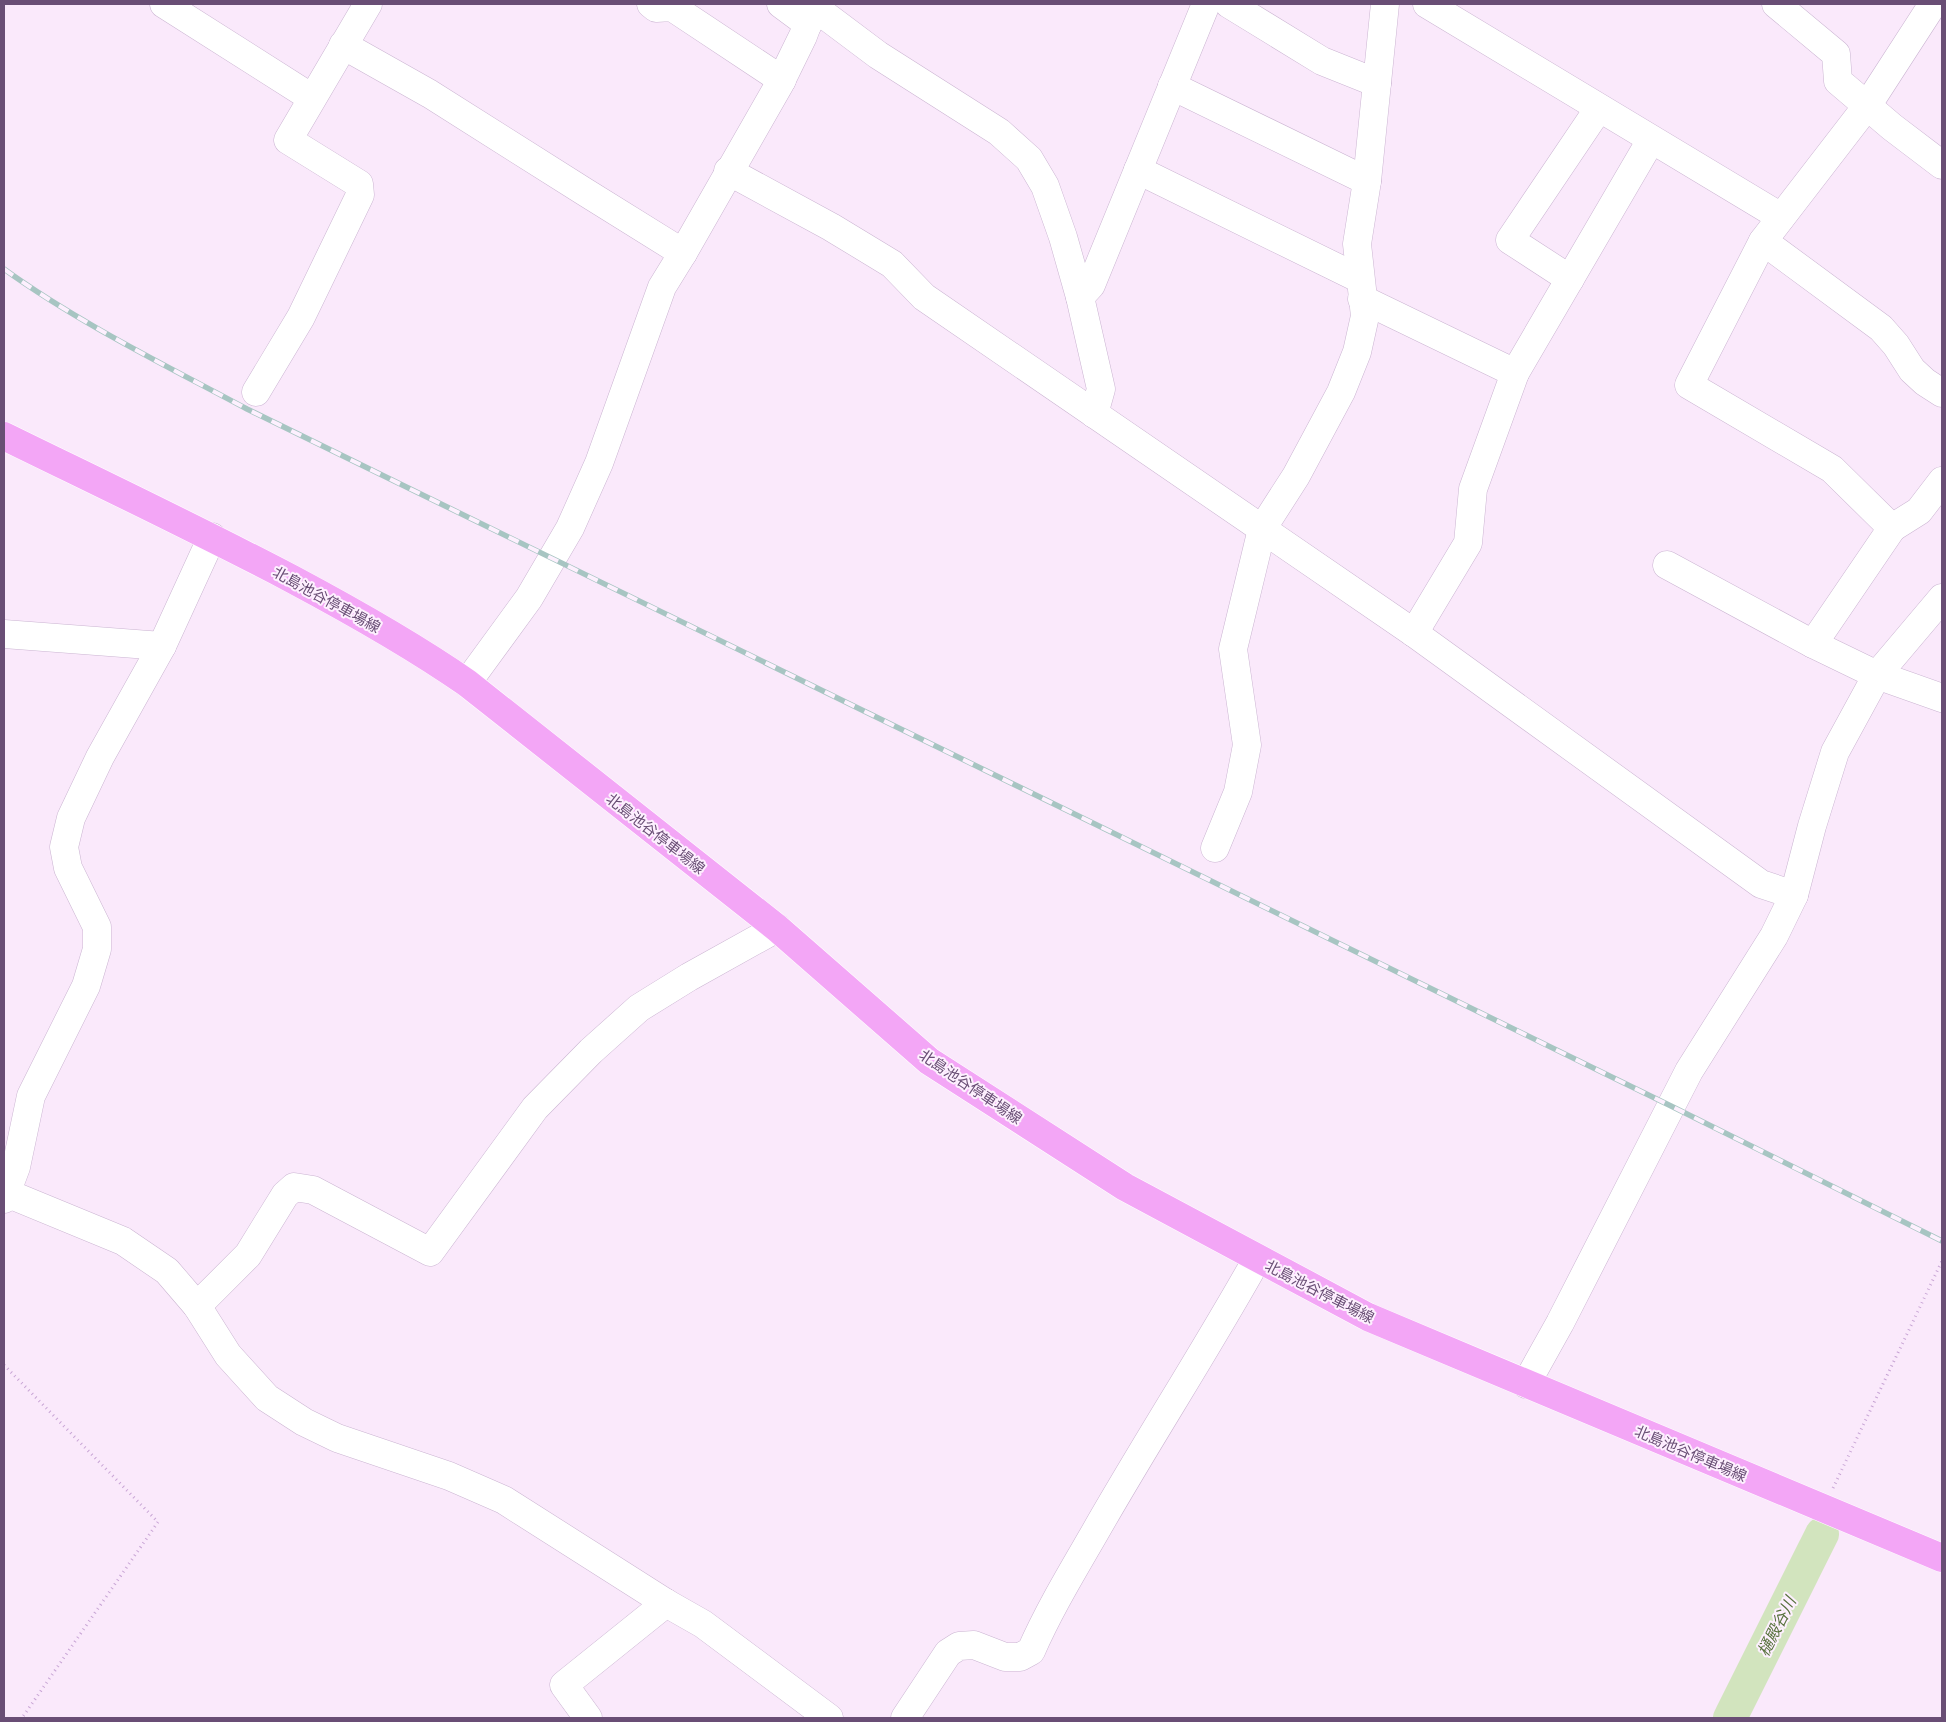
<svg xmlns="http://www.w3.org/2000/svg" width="1946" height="1722" font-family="'Exo 2','Noto Sans JP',sans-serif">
  <rect width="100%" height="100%" fill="#fae9fb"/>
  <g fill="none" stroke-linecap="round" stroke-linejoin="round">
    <!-- river -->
    <path stroke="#d2e4be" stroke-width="34" d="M1730,1718l92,-184"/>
    <!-- minor casing -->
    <g stroke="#cbb5d2" stroke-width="29">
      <g id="minor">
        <path d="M164,4l148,94"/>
        <path d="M651,4l5,4 16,-1 110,73"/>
        <path d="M781,4l27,20"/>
        <path d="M1229,4l93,57 55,22"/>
        <path d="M1427,4l354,213"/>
        <path d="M1776,4l60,50 2,27 54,46 50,38"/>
        <path d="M814,7l64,48 121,77 30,27 16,27 18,51 17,60 21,92 -7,25"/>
        <path d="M343,45l87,49 155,98 98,61"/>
        <path d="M1172,86l195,95"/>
        <path d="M1138,170l222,109"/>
        <path d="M728,171l103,56 61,37 32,33 490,336 347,251 33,11"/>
        <path d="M1763,241l118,87 15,17 16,25 13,12 17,11"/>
        <path d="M1570,279l-60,-39 89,-132"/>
        <path d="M1080,297l11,-12 115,-281"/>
        <path d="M1362,299l153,74 136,-233"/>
        <path d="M256,392l45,-75 59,-122 -1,-11 -71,-44 80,-136"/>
        <path d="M1892,528l27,-17 23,-30"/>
        <path d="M1667,565l146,79 64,31 65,23"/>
        <path d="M1414,633l54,-90 5,-54 42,-116"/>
        <path d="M4,634l158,12"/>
        <path d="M1813,644l79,-116 -60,-59 -143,-84 74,-144 104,-135 66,-102"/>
        <path d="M467,683l62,-85 41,-70 29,-65 63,-176 21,-34 96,-168 24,-49 12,-32"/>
        <path d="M1215,848l23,-56 9,-47 -14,-96 29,-120 34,-53 45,-84 16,-40 8,-36 -8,-72 10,-63 18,-177"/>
        <path d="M4,1192l119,49 44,30 30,35 31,49 39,43 37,24 33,16 112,38 55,24 162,103 37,21 126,94"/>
        <path d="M4,1199l12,-32 15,-71 55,-110 11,-37v-22l-29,-59 -4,-21 7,-29 29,-61 62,-111 50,-109"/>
        <path d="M197,1306l51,-51 37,-60 9,-8 19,3 117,62 105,-144 56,-57 48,-43 50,-31 88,-49"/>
        <path d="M1526,1384l34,-61 129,-252 85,-135 20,-41 18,-69 23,-74 42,-77 65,-77"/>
        <path d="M588,1718l-24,-33 102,-82"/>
        <path d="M905,1718l43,-65 11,-7 15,-1 31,12h15l11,-6c18,-41 41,-79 63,-117 53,-93 111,-182 163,-275"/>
      </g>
    </g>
    <!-- major casing -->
    <g stroke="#fff" stroke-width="29">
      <path id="major" d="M4,436c96,47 193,93 288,143 60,32 119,65 175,104l310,245 152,133 196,126 243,130 574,241"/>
    </g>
    <!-- path -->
    <g stroke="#c8a5d5" stroke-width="3" stroke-dasharray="1 4" stroke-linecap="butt">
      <path d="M4,1365l154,157 -136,196"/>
      <path d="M1833,1488l109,-227"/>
    </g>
    <!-- minor -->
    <use href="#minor" stroke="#fff" stroke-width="28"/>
    <!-- major -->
    <use href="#major" stroke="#f3a6f6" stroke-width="28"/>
    <!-- rail casing -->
    <g stroke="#a7c5c2" stroke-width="5.5">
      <path id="rail" d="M4,269c75,54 161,96 243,140l1424,697 271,135"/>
    </g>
    <!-- rail -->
    <use href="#rail" stroke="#fdf0fe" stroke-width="4" stroke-dasharray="11" stroke-linecap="butt"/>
  </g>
  <g text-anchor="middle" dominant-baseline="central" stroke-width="4" stroke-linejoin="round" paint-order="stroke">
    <!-- street labels -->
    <g font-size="15" fill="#694e75" stroke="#fdf0fe">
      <text transform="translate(327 599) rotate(29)">北島池谷停車場線</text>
      <text transform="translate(656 833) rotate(38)">北島池谷停車場線</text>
      <text transform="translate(971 1086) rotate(34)">北島池谷停車場線</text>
      <text transform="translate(1320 1291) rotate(27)">北島池谷停車場線</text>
      <text transform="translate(1691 1453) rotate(23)">北島池谷停車場線</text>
    </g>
    <!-- water labels -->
    <g font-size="16" font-style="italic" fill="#58723e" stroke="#fdf0fe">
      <text transform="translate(1776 1626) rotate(-63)">樋殿谷川</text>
    </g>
  </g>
  <!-- border -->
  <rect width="1946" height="1722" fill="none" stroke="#694e75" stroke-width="10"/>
</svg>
